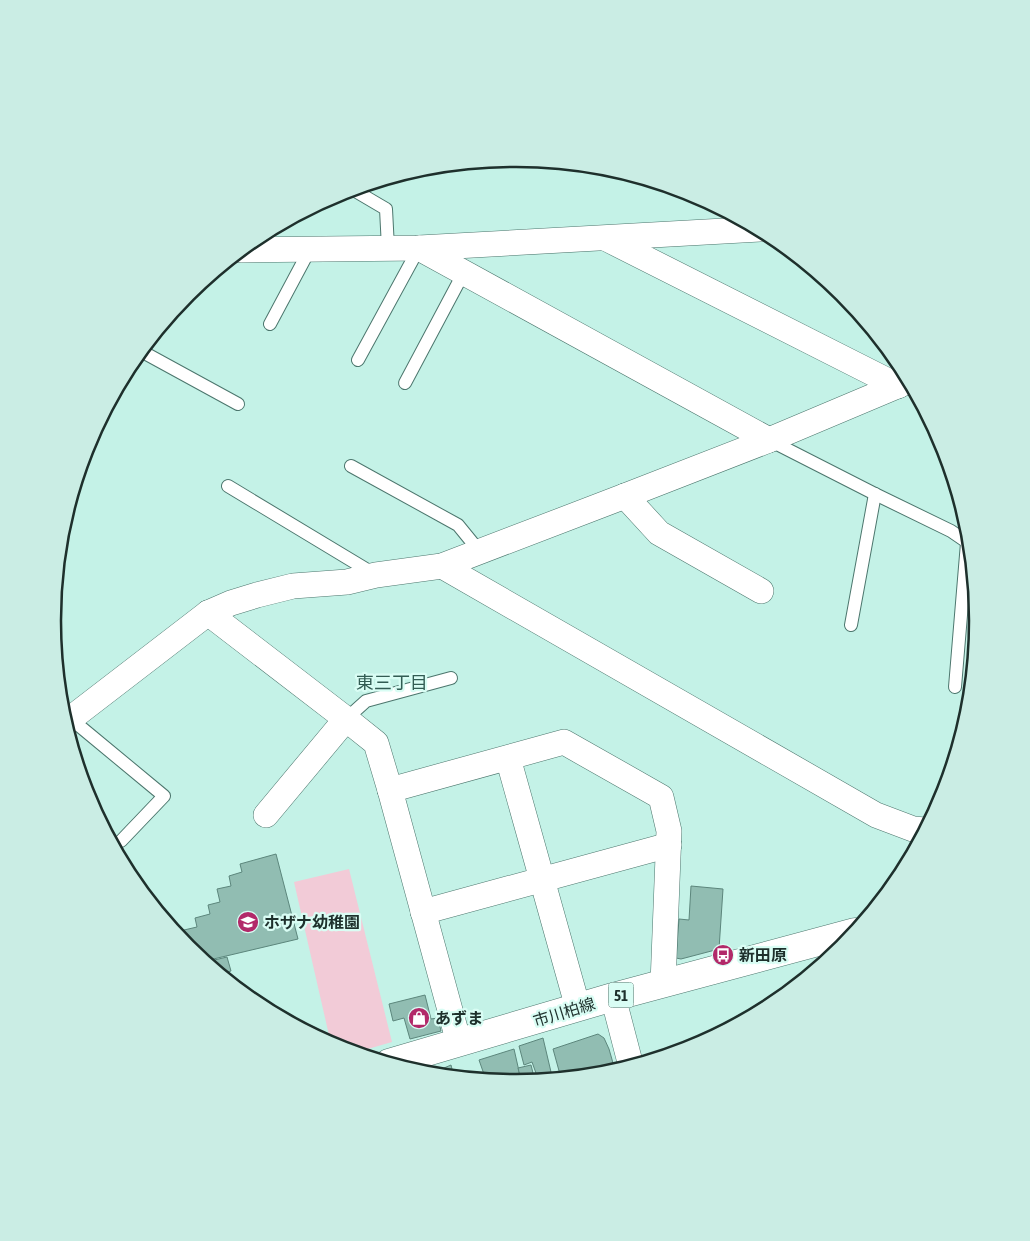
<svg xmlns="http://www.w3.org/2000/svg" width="1030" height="1241" font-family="'Asap Condensed','Noto Sans JP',sans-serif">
  <rect width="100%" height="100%" fill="#c4f2e7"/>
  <!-- park -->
  <path fill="#f2cbd7" d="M349,869l43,173 -38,11 -16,-5 -7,-4 -37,-162z"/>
  <!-- building -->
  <g fill="#91bdb2" stroke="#5c867c">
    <path d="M276,854l22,85 -93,22 -19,-15 2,-1 -4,-15 13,-3 -2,-9 15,-4 -2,-9 12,-3 -3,-13 14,-3 -2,-10 13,-4 -2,-8z"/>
    <path d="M691,886l32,3 -4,60 -38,10 -5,-1 3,-39 10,1z"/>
    <path d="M227,957l4,14 -10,3 -15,-12z"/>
    <path d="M425,995l6,24 7,-1 3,13 -31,8 -6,-21 -11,3 -4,-17z"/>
    <path d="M598,1034l6,4 5,11 4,14 -52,15 -8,-29z"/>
    <path d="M543,1038l8,34 -14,4 -5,-14 -8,3 -5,-19z"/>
    <path d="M514,1049l7,31 -9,3 -26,-3 -7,-20z"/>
    <path d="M451,1065l3,12 -23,-2 -1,-1z"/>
    <path d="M531,1065l3,12 -13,3 -3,-12z"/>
  </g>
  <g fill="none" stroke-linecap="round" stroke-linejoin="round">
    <!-- service casing -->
    <g stroke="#4c766d" stroke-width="14">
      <g id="service">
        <path d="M352,189l34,20 2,39"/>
        <path d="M270,324l40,-75"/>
        <path d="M141,351l97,53"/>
        <path d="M358,360l61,-112"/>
        <path d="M405,383l59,-111"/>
        <path d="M769,440l106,54 76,37 19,13"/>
        <path d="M351,466l107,59 22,27"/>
        <path d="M228,486l146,88"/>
        <path d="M851,625l24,-131"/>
        <path d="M955,687l12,-144"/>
        <path d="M71,719l93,77 -43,45"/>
        <path d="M346,719l20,-18 85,-23"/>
      </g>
    </g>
    <!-- minor casing -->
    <g stroke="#4c766d" stroke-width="26">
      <g id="minor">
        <path d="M607,239l291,147"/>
        <path d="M419,248l350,192"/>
        <path d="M241,250l178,-2 341,-19"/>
        <path d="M625,496l34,37 102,58"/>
        <path d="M442,566l434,249 37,14 12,1"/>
        <path d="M208,613l138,106 30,24 14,47 69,253"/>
        <path d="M65,723l143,-110 23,-10 26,-8 36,-9 54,-4 29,-7 66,-9 183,-70 144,-56 140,-59"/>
        <path d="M508,758l70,250"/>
        <path d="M390,790l174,-48 97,55 8,34 -6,153"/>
        <path d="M266,815l80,-96"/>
        <path d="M423,912l246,-67"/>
        <path d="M613,997l18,69"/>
      </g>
    </g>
    <!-- primary casing -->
    <g stroke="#4c766d" stroke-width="29">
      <path id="primary" d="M389,1063l224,-66 242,-65"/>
    </g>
    <!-- service -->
    <use href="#service" stroke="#fff" stroke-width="12"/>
    <!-- minor -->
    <use href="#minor" stroke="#fff" stroke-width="25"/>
    <!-- primary -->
    <use href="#primary" stroke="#fff" stroke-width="28"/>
  </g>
  <!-- icons -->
  <defs>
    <g id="school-disc" transform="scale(1.125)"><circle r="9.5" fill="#b22969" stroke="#d9fdf4"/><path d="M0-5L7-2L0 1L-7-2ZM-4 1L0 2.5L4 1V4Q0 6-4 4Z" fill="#fff"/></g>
    <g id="bus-disc" transform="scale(1.125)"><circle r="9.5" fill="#b22969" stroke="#d9fdf4"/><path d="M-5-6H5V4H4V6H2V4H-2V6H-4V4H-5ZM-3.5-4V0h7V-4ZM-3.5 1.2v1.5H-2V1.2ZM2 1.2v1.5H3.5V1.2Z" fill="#fff"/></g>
    <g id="shop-disc" transform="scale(1.125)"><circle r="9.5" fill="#b22969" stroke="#d9fdf4"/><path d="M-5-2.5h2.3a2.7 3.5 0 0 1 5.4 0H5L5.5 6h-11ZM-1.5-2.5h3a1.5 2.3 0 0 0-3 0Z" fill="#fff"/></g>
  </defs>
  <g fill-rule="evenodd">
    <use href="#school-disc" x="248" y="922"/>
    <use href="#bus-disc" x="723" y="955"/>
    <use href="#shop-disc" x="419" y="1018"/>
  </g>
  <g text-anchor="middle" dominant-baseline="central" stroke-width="4.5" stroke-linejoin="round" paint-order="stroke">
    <!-- shield labels -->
    <rect fill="#d9fdf4" stroke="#566e68" stroke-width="1" x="608.5" y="982.5" width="25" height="25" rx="4"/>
    <g font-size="15" font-weight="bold" fill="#1e302c">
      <text x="621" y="995">51</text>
    </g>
    <!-- poi labels -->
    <g font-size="16" font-weight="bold" fill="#1e302c" stroke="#d9fdf4" text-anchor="start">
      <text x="264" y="922">ホザナ幼稚園</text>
      <text x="739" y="955">新田原</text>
      <text x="435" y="1018">あずま</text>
    </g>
    <!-- street labels -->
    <g font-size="16" fill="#1e302c" stroke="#d9fdf4">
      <text transform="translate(564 1012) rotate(-17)">市川柏線</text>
    </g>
    <!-- neighbourhood labels -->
    <g font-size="18" fill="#325c53" stroke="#d9fdf4">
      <text x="392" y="682">東三丁目</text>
    </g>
  </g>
  <!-- crop -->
  <path d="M0 0H1030V1241H0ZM514 167H516A453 453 0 0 1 969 620V621A453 453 0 0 1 516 1074H514A453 453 0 0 1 61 621V620A453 453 0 0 1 514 167Z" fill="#caede4" fill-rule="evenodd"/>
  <path fill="none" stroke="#1e302c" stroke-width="2.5" d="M514 167H516A453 453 0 0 1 969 620V621A453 453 0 0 1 516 1074H514A453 453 0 0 1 61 621V620A453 453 0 0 1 514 167Z"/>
</svg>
